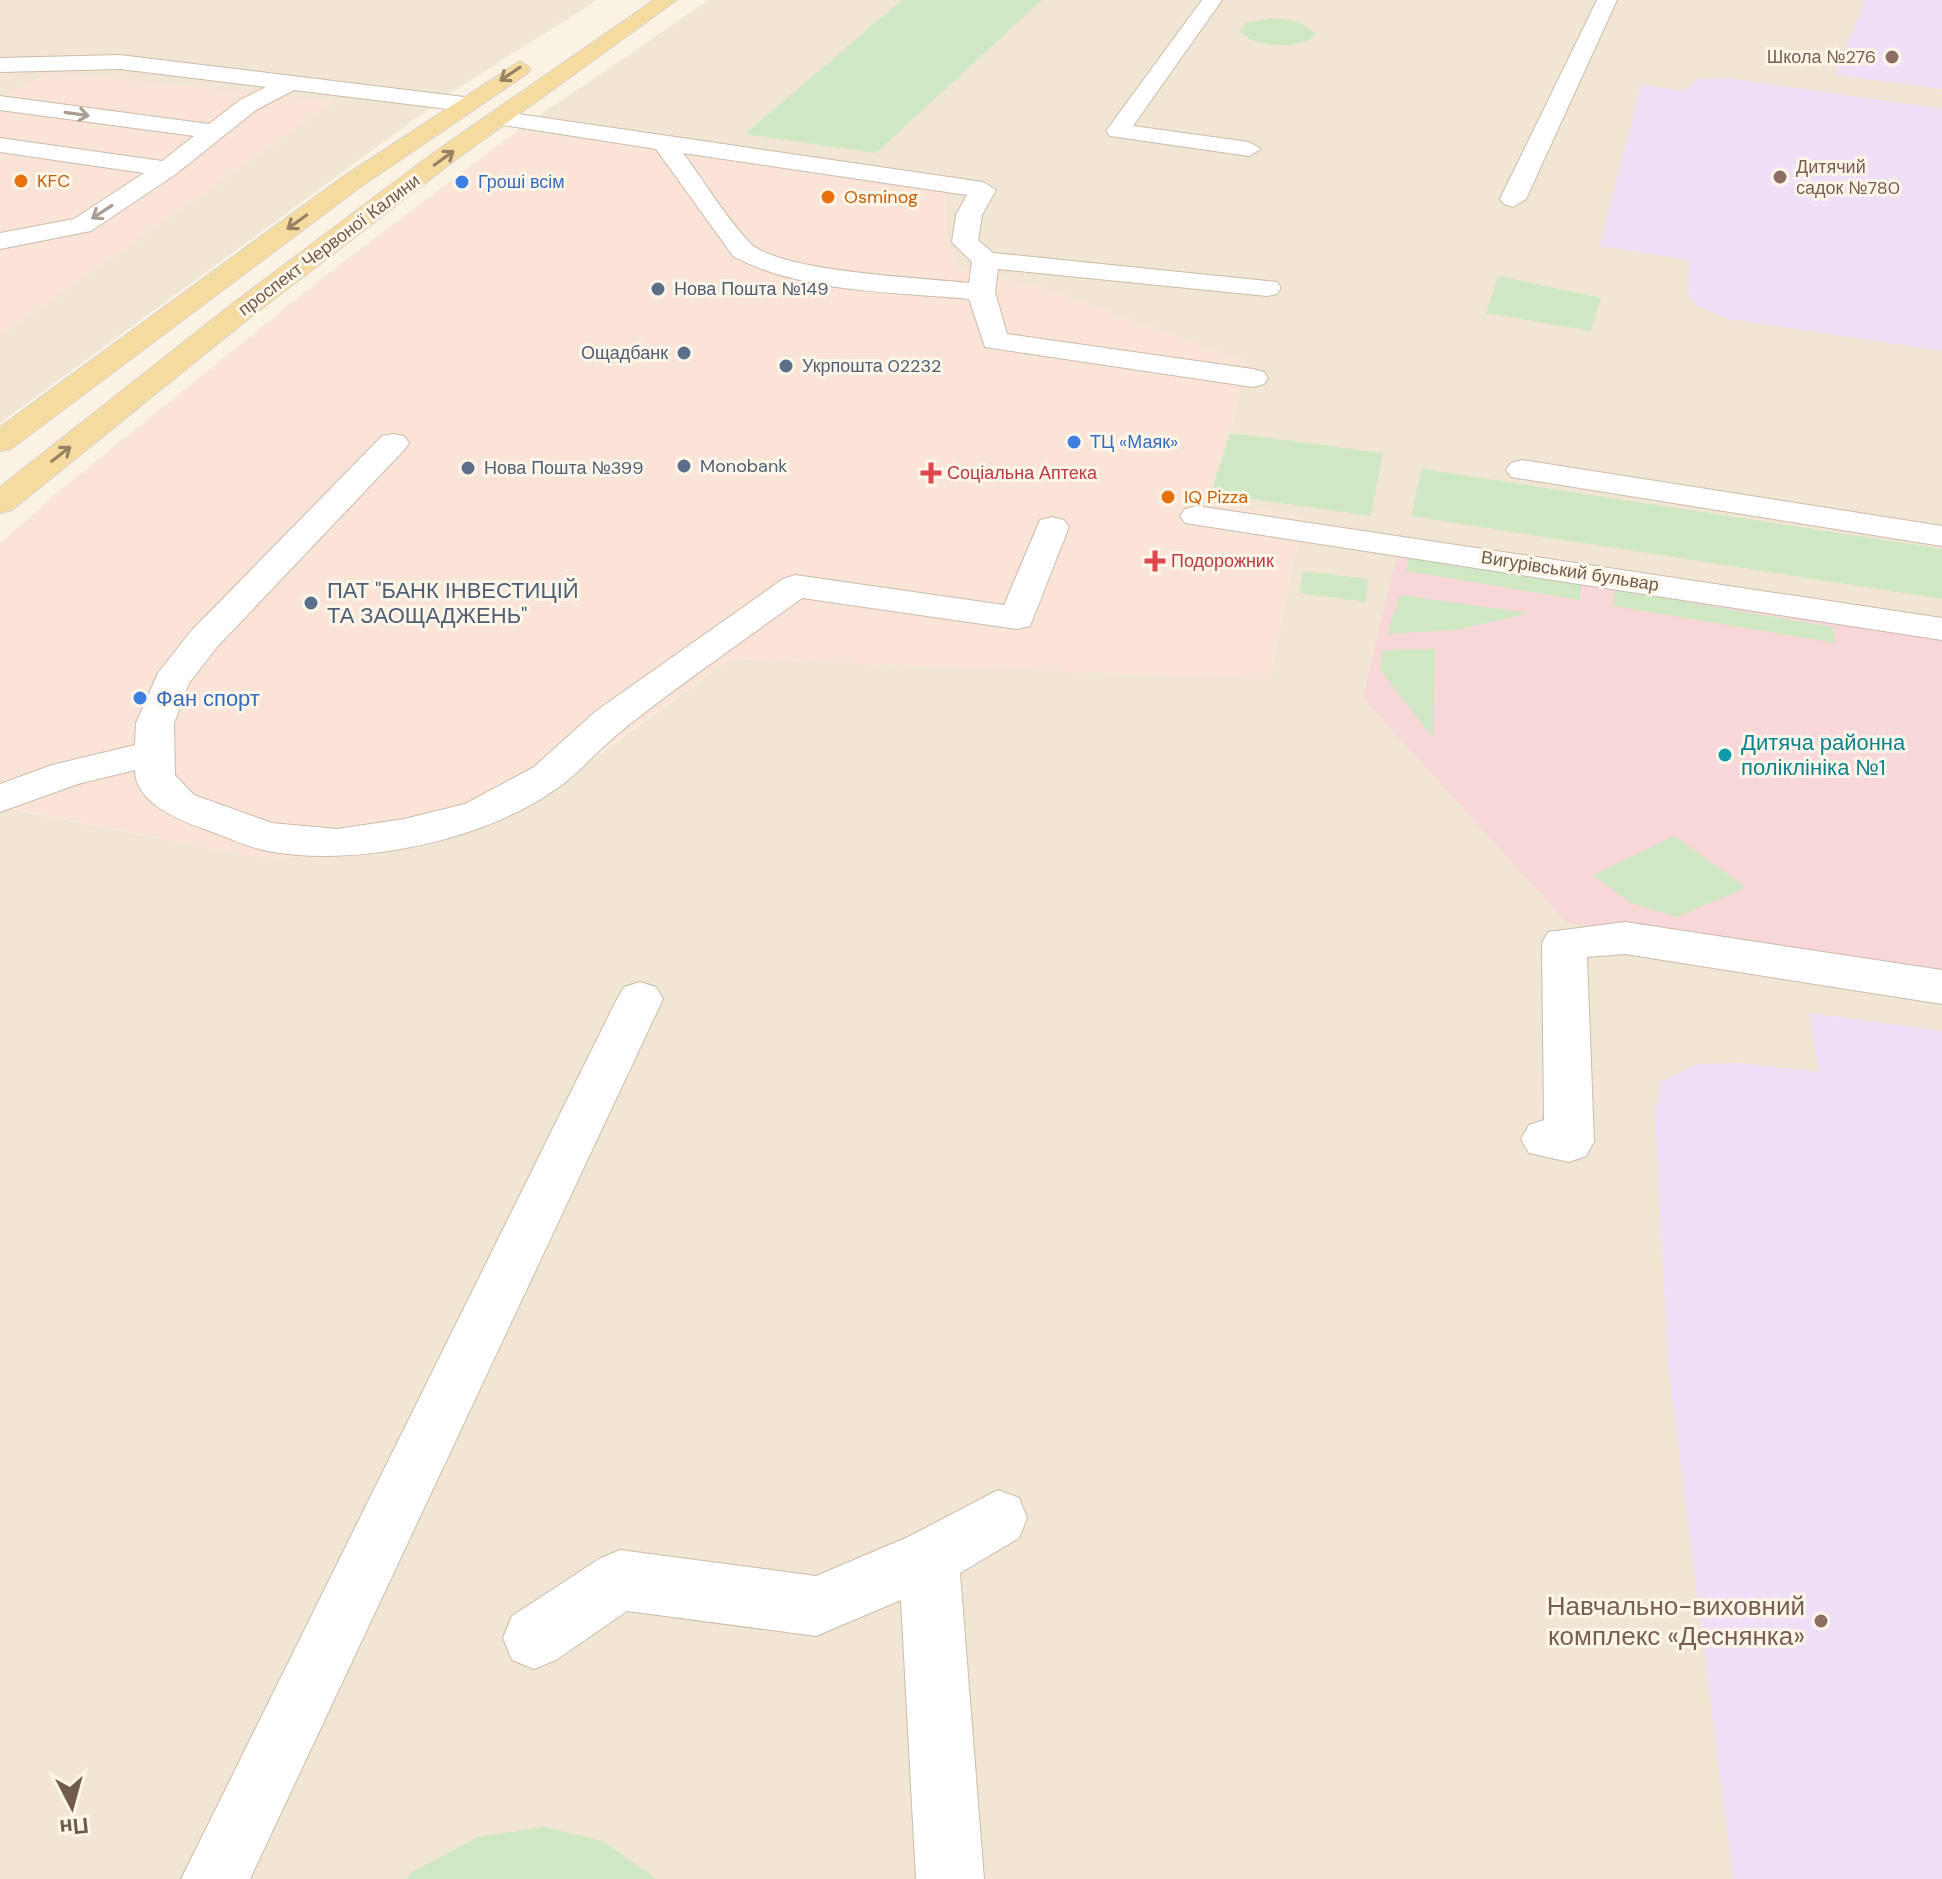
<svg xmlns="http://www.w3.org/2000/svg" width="1942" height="1879" font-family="'DM Sans',sans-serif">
  <rect width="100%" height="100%" fill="#faf3e4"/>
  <!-- residential -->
  <g fill="#f1e5d3">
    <path d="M0,0h597l-148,94 -449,329z"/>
    <path d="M709,0h1233v1879h-1942v-1072l250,49 93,1 90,-12 138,-70 159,-116 540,20 33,-162 -89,-14 33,-141 -206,-75 -81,-18 -14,-32 -1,-45 -427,-62z"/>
  </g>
  <!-- commercial -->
  <g fill="#fae4d8">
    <path d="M50,72l286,29 -336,236v-240z"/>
    <path d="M518,130l428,62v45l14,32 81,18 206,75 -33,141 89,14 -33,163 -540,-21 -213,152 -84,34 -90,12 -93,-1 -250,-50v-262l53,-48 268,-217z"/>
  </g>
  <!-- education -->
  <g fill="#f0e0f7">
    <path d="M1865,0h77v89l-107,-14z"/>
    <path d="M1728,78l214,31v242l-213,-32 -32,-13 -9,-14 1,-32 -89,-14 41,-161 45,6 11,-12z"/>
    <path d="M1809,1013l133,18v848h-209l-65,-515 -13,-249 6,-33 36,-18 45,-1 77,9z"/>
  </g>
  <!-- medical -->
  <path fill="#f8d7d9" d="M1398,550l544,86v346l-375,-59 -204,-225z"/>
  <!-- green -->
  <g fill="#cfe7c3">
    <path d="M902,0h140l-166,153 -131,-19z"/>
    <path d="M1274,18l25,4 17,12c-16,17 -61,14 -77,-3l7,-8z"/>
    <path d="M1498,276l103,22 -10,33 -105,-18z"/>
    <path d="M1230,433l153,20 -12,63 -160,-23z"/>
    <path d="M1422,469l520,80v50l-531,-83z"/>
    <path d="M1410,557l171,28 -1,15 -174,-29z"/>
    <path d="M1303,571l65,8 -2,23 -66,-9z"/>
    <path d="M1615,590l218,37 2,16 -222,-37z"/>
    <path d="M1400,595l129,18 -73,17 -69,4z"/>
    <path d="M1435,649l-2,89 -53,-69 3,-19z"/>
    <path d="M1675,836l71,52 -70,29 -45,-14 -38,-28z"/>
    <path d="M543,1827l60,14 53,38h-250l8,-8 64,-34z"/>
  </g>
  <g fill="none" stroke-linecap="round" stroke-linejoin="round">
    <!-- minor casing -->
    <g stroke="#cbbbab" stroke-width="2">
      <g id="minor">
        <path d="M1202,0h20l-89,126 116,16 12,7 -12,7 -139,-20 -4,-5z"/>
        <path d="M1597,0h20l-91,199 -13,8 -9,-3 -4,-5z"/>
        <path d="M120,55l344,42 11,7 -11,7 -170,-21 -38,20 -80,64 -85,57 -91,18v-16l74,-14 70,-46 -144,-21v-14l162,23 32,-25 -194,-26v-14l209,28 31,-24 26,-13 -146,-18 -120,3v-14z"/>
        <path d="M498,111l485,71 13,8 -14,25 -4,25 15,13 284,29 4,6 -4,6 -10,2 -269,-27 -3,23 12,42 246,35 11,3 4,6 -4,6 -11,3 -268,-40 -16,-48c-76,-7 -168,-6 -236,-43l-77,-107 -166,-26 -4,-5zM683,153l284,42 -11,20 -4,27 20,20 -3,21c-45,-5 -190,-11 -219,-40 -25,-26 -45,-61 -67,-90z"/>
        <path d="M393,434l11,2 5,7 -5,7 -187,197 -28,36 -15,40 1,52 19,20 78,28 65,6 67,-10 61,-15 69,-37 62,-56 187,-132 12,-4 209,30 36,-85 12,-3 12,3 5,7 -39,99 -13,3 -215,-31c-59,43 -119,84 -176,129 -23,18 -41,40 -63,57 -73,56 -206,84 -295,67 -22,-4 -43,-15 -64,-22 -25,-9 -69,-26 -69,-59l-57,14 -78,28v-28l52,-19 83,-20 1,-22 22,-50 33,-42 191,-195z"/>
        <path d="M1522,460l420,66v20l-431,-69 -5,-7 5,-7z"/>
        <path d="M1197,506l745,112v22l-757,-117 -5,-7 5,-7z"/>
        <path d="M1625,922l317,48v34l-317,-50 -38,3 7,185 -8,14 -17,6 -40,-9 -8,-14 8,-14 15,-5 -2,-177 6,-11z"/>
        <path d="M640,982l16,5 7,12 -413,880h-69l436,-880 7,-12z"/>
        <path d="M998,1490l21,8 8,20 -8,20 -59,35 24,306h-68l-15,-279 -85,36 -189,-25 -71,49 -22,9 -22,-9 -9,-22 9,-22 87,-57 21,-9 196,26 92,-39z"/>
      </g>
    </g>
    <!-- major casing -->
    <g stroke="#dad4d0" stroke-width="2">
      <g id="major">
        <path d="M654,0h23l-223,161 -202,155 -240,194 -12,3v-26l232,-183 204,-153z"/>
        <path d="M520,61l11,7 -3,5 -169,115 -348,261 -11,2v-24l341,-249z"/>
      </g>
    </g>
    <!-- minor -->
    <use href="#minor" fill="#fff" fill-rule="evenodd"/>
    <!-- major -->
    <use href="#major" fill="#f5dba0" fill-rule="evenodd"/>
  </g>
  <!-- one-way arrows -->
  <defs><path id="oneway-shaft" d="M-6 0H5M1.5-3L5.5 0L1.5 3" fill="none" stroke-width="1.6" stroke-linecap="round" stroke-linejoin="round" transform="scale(2)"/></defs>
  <g stroke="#998164">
    <use href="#oneway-shaft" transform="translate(510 74) rotate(146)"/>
    <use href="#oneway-shaft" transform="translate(444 158) rotate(-36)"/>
    <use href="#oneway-shaft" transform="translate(297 222) rotate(144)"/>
    <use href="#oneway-shaft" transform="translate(61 454) rotate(-38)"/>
  </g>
  <g stroke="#aa9d93">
    <use href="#oneway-shaft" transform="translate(77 114) rotate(8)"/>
    <use href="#oneway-shaft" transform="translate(102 212) rotate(147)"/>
  </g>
  <!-- markers -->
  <g fill="#8d6e63" stroke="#fef7e9" stroke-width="3">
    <circle cx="1892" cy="57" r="8"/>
    <circle cx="1780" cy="177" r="8"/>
    <circle cx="1821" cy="1621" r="8"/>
  </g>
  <g fill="#e8710a" stroke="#fef7e9" stroke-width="3">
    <circle cx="21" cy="181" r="8"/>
    <circle cx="828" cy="197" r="8"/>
    <circle cx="1168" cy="497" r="8"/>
  </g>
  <g fill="#3f7fe0" stroke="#fef7e9" stroke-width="3">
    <circle cx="462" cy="182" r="8"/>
    <circle cx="1074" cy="442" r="8"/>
    <circle cx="140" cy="698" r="8"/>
  </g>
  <g fill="#5c6f8a" stroke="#fef7e9" stroke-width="3">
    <circle cx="658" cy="289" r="8"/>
    <circle cx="684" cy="353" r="8"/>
    <circle cx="786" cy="366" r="8"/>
    <circle cx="684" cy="466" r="8"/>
    <circle cx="468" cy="468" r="8"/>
    <circle cx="311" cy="603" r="8"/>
  </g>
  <g fill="#e0444e" stroke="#fef7e9" stroke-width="3">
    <path d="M927 461h8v8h8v8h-8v8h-8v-8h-8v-8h8z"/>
    <path d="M1151 549h8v8h8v8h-8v8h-8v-8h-8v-8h8z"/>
  </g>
  <circle fill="#0f9aa8" stroke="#fef7e9" stroke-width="3" cx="1725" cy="755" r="8"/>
  <g text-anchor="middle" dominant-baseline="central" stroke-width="6" stroke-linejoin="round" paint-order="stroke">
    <!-- far-education labels -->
    <g font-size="18" fill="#785e54" stroke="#fef7e9" text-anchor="end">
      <text x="1876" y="57">Школа №276</text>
      <text x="1796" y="167" text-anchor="start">Дитячий<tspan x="1796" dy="21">садок №780</tspan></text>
    </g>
    <!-- far-food labels -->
    <g font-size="18" fill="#c56008" stroke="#fef7e9" text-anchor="start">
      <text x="37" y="181">KFC</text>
      <text x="844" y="197">Osminog</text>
      <text x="1184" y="497">IQ Pizza</text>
    </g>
    <!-- far-shop labels -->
    <g font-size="18" fill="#366cbe" stroke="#fef7e9" text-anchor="start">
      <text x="478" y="182">Гроші всім</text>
      <text x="1090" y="442">ТЦ «Маяк»</text>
    </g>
    <!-- far-street labels -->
    <g font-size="18" fill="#715b4b" stroke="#fef7e9">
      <text transform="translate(329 245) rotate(-37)">проспект Червоної Калини</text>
      <text transform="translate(1570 571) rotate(9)">Вигурівський бульвар</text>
    </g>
    <!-- far-service labels -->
    <g font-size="18" fill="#4e5e75" stroke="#fef7e9" text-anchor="start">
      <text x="674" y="289">Нова Пошта №149</text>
      <text x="668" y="353" text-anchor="end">Ощадбанк</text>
      <text x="802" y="366">Укрпошта 02232</text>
      <text x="700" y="466">Monobank</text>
      <text x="484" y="468">Нова Пошта №399</text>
    </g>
    <!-- far-health labels -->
    <g font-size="18" fill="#be3a42" stroke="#fef7e9" text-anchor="start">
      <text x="947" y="473">Соціальна Аптека</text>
      <text x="1171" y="561">Подорожник</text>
    </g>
    <!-- service labels -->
    <g font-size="22" fill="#4e5e75" stroke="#fef7e9" text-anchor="start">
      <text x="327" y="590">ПАТ "БАНК ІНВЕСТИЦІЙ<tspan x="327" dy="25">ТА ЗАОЩАДЖЕНЬ"</tspan></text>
    </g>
    <!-- shop labels -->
    <g font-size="22" fill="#366cbe" stroke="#fef7e9" text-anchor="start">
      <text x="156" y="698">Фан спорт</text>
    </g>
    <!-- culture labels -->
    <g font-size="22" fill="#0d838f" stroke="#fef7e9" text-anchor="start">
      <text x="1741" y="742">Дитяча районна<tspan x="1741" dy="25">поліклініка №1</tspan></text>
    </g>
    <!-- near-education labels -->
    <g font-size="26" fill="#785e54" stroke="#fef7e9" text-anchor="end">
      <text x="1805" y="1606">Навчально-виховний<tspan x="1805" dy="30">комплекс «Деснянка»</tspan></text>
    </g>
  </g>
  <!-- north arrow -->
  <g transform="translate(72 1807) rotate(174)" stroke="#fef7e9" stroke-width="6" paint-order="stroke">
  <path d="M0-6L14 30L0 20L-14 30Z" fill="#715b4b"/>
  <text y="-12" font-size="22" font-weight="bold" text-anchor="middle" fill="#715b4b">Пн</text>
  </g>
</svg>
